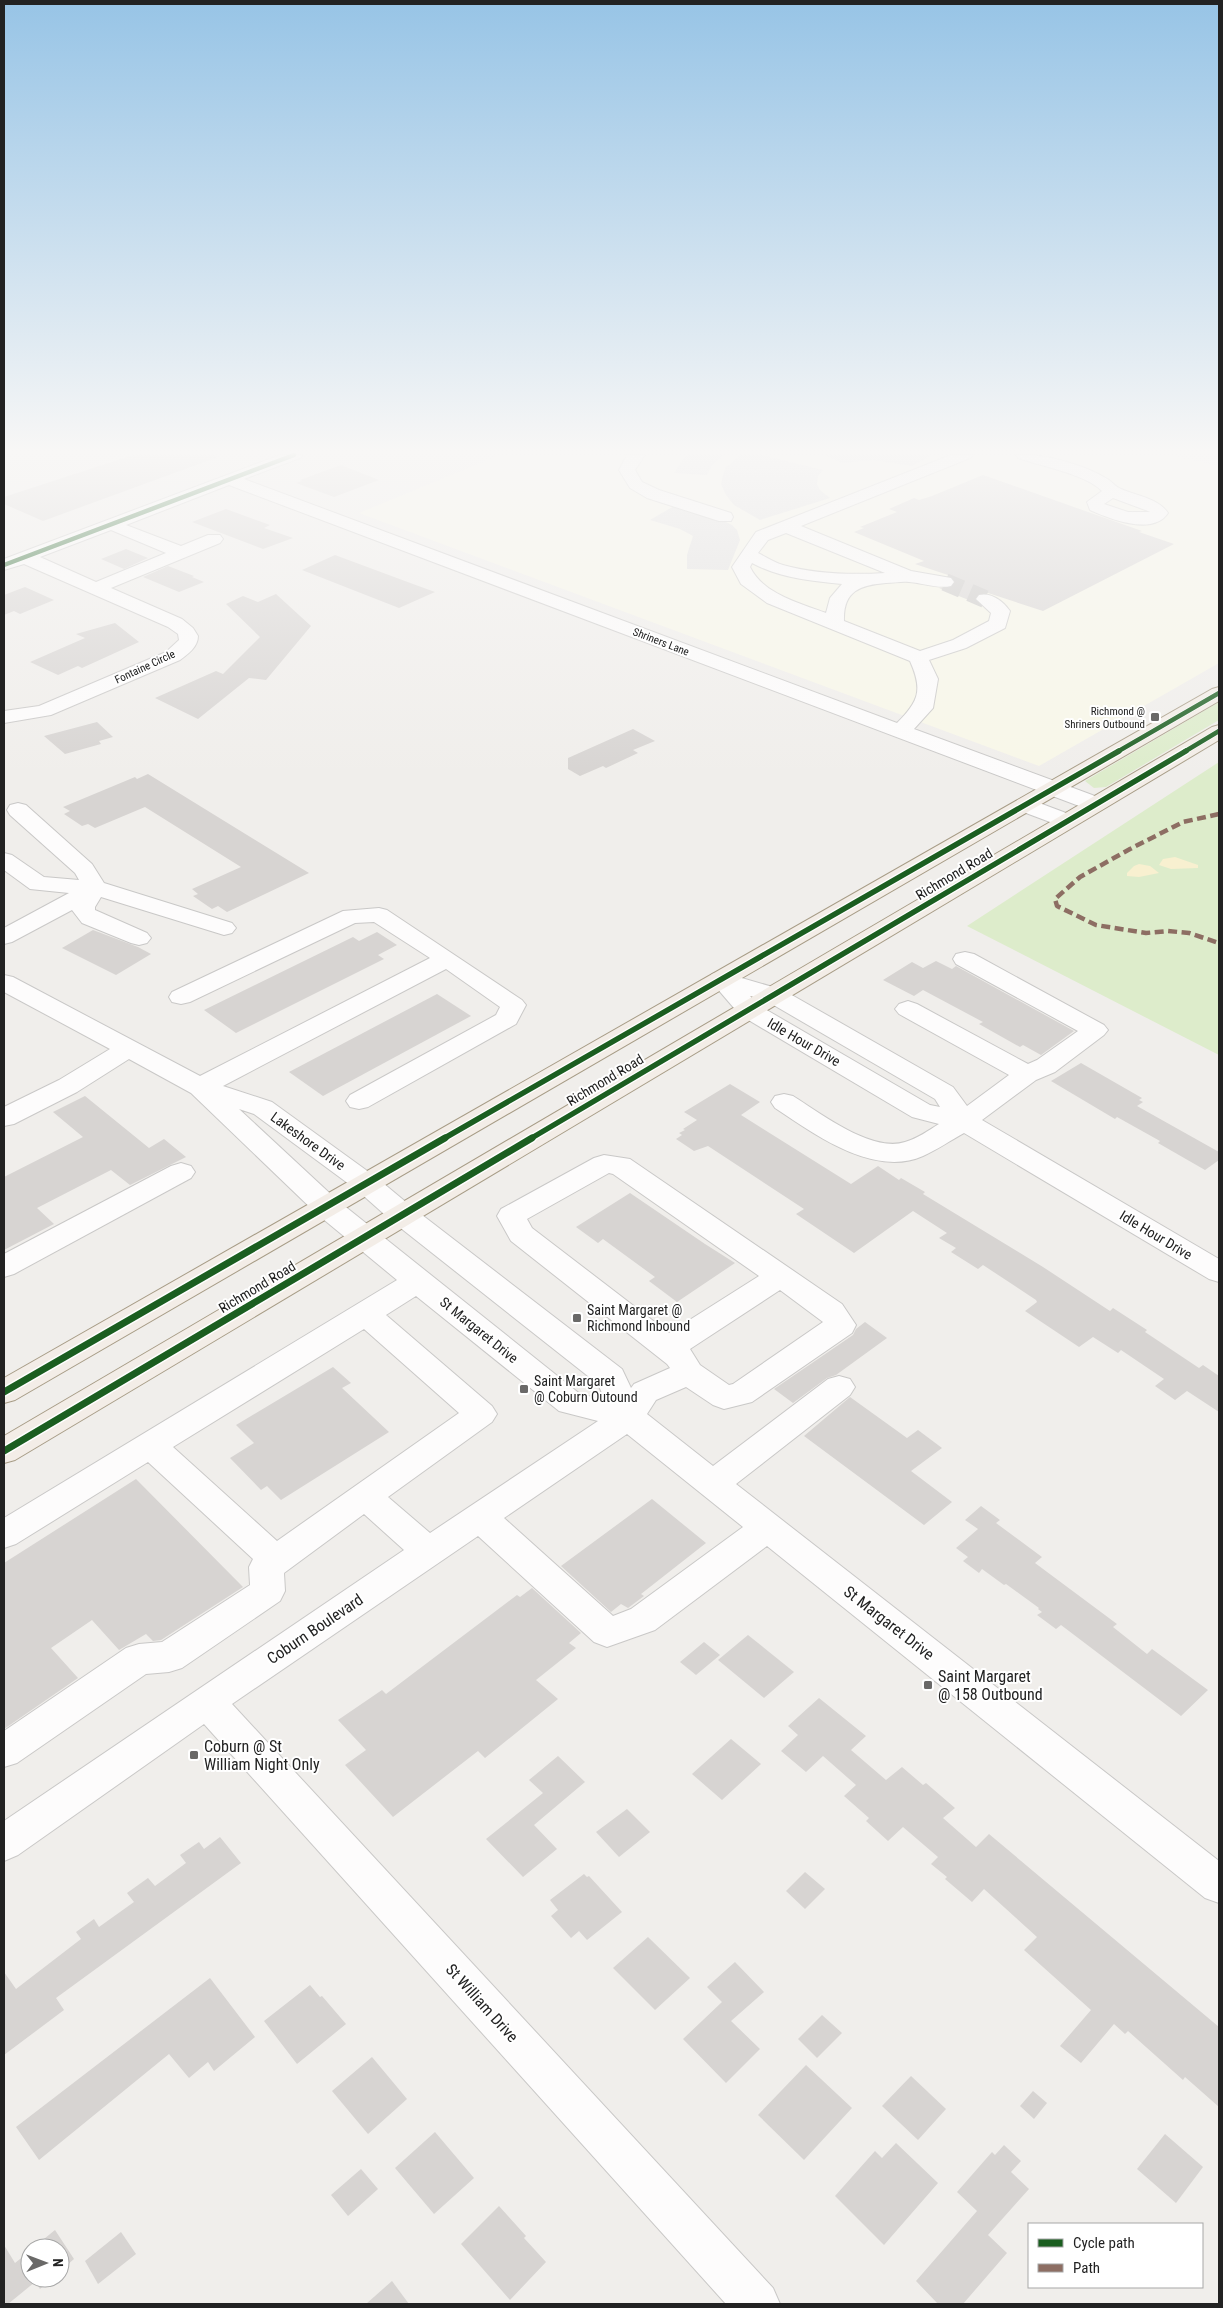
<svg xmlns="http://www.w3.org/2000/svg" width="1223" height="2308" font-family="'Roboto Condensed',sans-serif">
  <rect width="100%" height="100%" fill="#f0eeeb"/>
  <!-- education -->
  <path fill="#f8f7e8" d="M500,455h668l51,11v197l-180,103 -680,-253z"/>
  <!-- grass -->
  <g fill="#ddeccb">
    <path d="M1219,702v18l-113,67 -12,1 -9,-7z"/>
    <path d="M1219,762v293l-252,-129z"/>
  </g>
  <!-- sand -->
  <g fill="#f8f0d0">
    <path d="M1175,857l23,8v3l-27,1 -12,-4 4,-6z"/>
    <path d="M1139,864l11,2 9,7 -20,4 -12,-1v-3l7,-7z"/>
  </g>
  <!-- parking -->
  <g fill="#e0dfde">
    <path d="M686,455h38l-12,10 -5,10 -33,-2z"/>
    <path d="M740,455h22l61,15 -5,6 -1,8 3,6 10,8 -70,22 -26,-15 -8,-10 -5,-11 4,-16z"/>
    <path d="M824,455h108l-20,11 -39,-6 -31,3z"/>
    <path d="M674,506l48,14 10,5 5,5 3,10 -12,30 -41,-1v-14l6,-19 -13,-7 -30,-9z"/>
  </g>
  <!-- building -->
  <g fill="#d7d4d2">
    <path d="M133,455h84l1,2 -175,64 -39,-17v-7z"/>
    <path d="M341,465l38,15 -45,17 -38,-14 6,-2 -2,-1z"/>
    <path d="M983,475l159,56 -3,1 35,12 -131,67 -55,-18 -10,1 -4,5 2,4 -37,-15h12l5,-7 -5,-5 -36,-12 9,-3 -70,-29 10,-4 -4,-1 37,-15 -8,-3 25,-11 5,2 13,-4z"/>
    <path d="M226,509l44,16 -6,3 29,10 -30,11 -71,-27z"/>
    <path d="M126,549l22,9 -24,11 -23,-10z"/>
    <path d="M335,555l78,29 22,8 -36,16 -97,-38z"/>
    <path d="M168,566l26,10 -2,1 12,5 -25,10 -36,-15z"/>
    <path d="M25,587l29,13 -34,14 -6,-3 -10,4v-20z"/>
    <path d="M276,594l35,32 -45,54 -17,-2 -51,41 -43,-21 61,-27 7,3 37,-37 -34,-33 17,-8 15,6z"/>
    <path d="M115,623l24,19 -57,26 -4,-2 -20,9 -28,-13 55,-24 -9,-4z"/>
    <path d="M97,722l16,15 -14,4 2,3 -36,10 -21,-18z"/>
    <path d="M633,729l22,12 -22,9 5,3 -32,15 -3,-2 -23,10 -12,-7v-11z"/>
    <path d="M148,774l161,99 -82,39 -9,-6 -6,3 -19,-13 5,-2 -6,-5 49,-22 -96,-60 -50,21 -7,-4 -6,2 -18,-12 6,-3 -7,-4 72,-30 2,2z"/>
    <path d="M93,930l45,17 13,7 -35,21 -54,-27z"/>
    <path d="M377,932l20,13 -19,10 6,4 -148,74 -32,-23 149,-73 6,4z"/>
    <path d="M936,961l16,8 4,-3 118,65 -33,24 -18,-10 -3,2 -41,-23 4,-2 -60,-32 -9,6 -31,-16 29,-18 11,6z"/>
    <path d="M437,994l34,22 -148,80 -34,-24z"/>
    <path d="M1081,1063l61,35 -3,2 4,2 -6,4 82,46v8l-14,10 -47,-27 2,-2 -43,-24 -2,2 -64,-38z"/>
    <path d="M730,1084l30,18 -19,13 110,69 27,-18 21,14 2,-2 24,14 -2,2 120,73 67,44 3,-3 34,22 -2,2 54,36 4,-3 16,11v36l-32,-21 -12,9 -20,-14 9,-7 -43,-29 -3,3 -25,-16 -14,10 -54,-36 12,-9 -1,-2 -53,-35 -5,4 -27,-17 5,-4 -17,-10 8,-5 -34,-22 -59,42 -58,-39 8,-5 -96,-63 -14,5 -18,-12 6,-4 -3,-2 6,-3 -2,-1 14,-9 -13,-8z"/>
    <path d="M85,1096l64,52 15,-9 22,18 -56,28 -19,-15 -74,38 17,16 -50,26v-73l79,-40 -30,-25z"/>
    <path d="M630,1193l75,51 30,19 -58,39 -28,-21 6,-4 -52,-38 -5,4 -22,-16z"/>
    <path d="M865,1322l22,16 -51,37 -9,3 -34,25 -19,-14 79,-54 3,-6z"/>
    <path d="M333,1367l18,16 -9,5 47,44 -108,68 -14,-14 -6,4 -31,-32 24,-15 -18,-18z"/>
    <path d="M850,1397l57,41 11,-8 24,18 -31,23 41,31 -28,23 -120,-89z"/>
    <path d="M136,1479l107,108 -82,53 -8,1 -7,-7 -27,16 -27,-30 -41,28 27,30 -74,51v-166z"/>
    <path d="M652,1499l54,44 -65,51 3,2 -16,12 -7,-4 -10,8 -50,-46z"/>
    <path d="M981,1506l19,14 -4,3 46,34 -7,6 82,61 -4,3 34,27 5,-5 56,41 -27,26 -120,-91 -5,4 -19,-14 5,-3 -4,-3 1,-1 -33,-24 -2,1 -22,-16 -3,4 -16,-12 5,-4 -12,-9 22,-19 -13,-9z"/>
    <path d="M532,1588l49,45 -12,10 7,5 -40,32 22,19 -73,59 -7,-7 -85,66 -48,-52 21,-15 -28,-30 44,-30 4,4 131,-99 3,2z"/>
    <path d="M748,1635l46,37 -30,26 -46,-38z"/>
    <path d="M704,1642l16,13 -24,20 -16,-13z"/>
    <path d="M819,1698l47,38 -15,14 35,30 16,-13 21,18 3,-2 29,25 -12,10 33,29 13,-13 230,193v80l-34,-30 -2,3 -55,-49 -3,3 -11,-10 -33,39 -21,-17 31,-36 -67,-60 13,-13 -53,-48 -12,13 -27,-23 2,-2 -16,-13 7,-7 -35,-30 -15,14 -22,-20 3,-3 -25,-22 12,-11 -33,-29 -17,16 -25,-21 17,-16 -10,-9z"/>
    <path d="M731,1739l30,25 -39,36 -30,-26z"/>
    <path d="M558,1756l27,26 -51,43 23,24 -34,28 -37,-38 57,-46 -14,-13z"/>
    <path d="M627,1809l23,23 -31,25 -23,-25z"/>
    <path d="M220,1837l21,26 -185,135 8,12 -60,45v-83l12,17 65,-50 -5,-7 18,-13 5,8 35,-25 -7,-9 21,-15 7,8 31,-23 -6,-8 19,-13 5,7z"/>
    <path d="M805,1872l20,17 -20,20 -19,-18z"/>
    <path d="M584,1874l3,3 2,-1 33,36 -35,28 -8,-9 -8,7 -20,-22 7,-6 -8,-10z"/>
    <path d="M648,1937l42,41 -35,32 -42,-42z"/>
    <path d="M735,1962l29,30 -33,29 29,28 -34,34 -43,-44 39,-37 -15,-15z"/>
    <path d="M210,1978l45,59 -41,34 -6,-9 -19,16 -20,-24 -130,106 -23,-33z"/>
    <path d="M310,1985l10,12 2,-1 24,28 -49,40 -33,-43z"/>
    <path d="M822,2015l20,18 -25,25 -19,-19z"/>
    <path d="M372,2057l35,42 -39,35 -36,-43z"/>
    <path d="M806,2065l46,43 -48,52 -46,-45z"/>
    <path d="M911,2076l35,33 -28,31 -36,-34z"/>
    <path d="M1033,2091l14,12 -13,16 -14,-13z"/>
    <path d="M435,2132l39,46 -40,36 -39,-46z"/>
    <path d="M1165,2134l38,33 -27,36 -39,-34z"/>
    <path d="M896,2143l42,40 -54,62 -49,-49 40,-45 7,7z"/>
    <path d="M1004,2145l17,16 -10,11 18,17 -41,46 19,18 -44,51h-25l-22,-23 61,-70 -20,-19 35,-40 3,3z"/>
    <path d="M361,2169l17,20 -30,27 -17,-21z"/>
    <path d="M499,2206l27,30 -2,2 22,24 -36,38 -49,-56z"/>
    <path d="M55,2230l19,29 -14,12v-23h-27z"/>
    <path d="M121,2232l15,22 -38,30 -13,-23z"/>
    <path d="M4,2245l11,18 15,-12v27h22l-12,11 -5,-7 -27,22h-4z"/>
    <path d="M392,2281l17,23h-43z"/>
  </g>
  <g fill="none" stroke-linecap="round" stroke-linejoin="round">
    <!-- minor-tunnel -->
    <path stroke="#c7c5c3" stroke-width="18" stroke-dasharray="18 9" stroke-linecap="butt" d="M945,582l40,17"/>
    <!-- minor casing -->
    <g stroke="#c9c8c7" stroke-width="2">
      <g id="minor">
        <path d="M280,455h22l-2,3 -56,21 653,244c22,-22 26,-33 13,-62l-143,-58 -26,-19 -9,-17 24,-35 195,-77h21l-2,3 -169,68 110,45 40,7 3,4 -3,4c-13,3 -28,-3 -42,-4 -7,-1 -15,1 -23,1 -26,2 -43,8 -42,38l76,30 33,-11 36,-19 2,-8 -15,-14 3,-4c12,-3 24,6 31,16l-5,17 -39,20 -37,12 9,19 -5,29 -19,21 189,70 3,5 -3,5 -8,2 -8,-2 -858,-324 -103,40 55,21 27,-11h12l3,4 -3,4 -109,45 71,31 11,9 5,8c0,11 -10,18 -18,24l-129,55 -47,8v-12l35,-5 127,-54 13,-12 -1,-6 -10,-7 -144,-63 -20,6v-11zM111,530l55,23 -70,29 -56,-25zM786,533l99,40c-34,2 -70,1 -102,-8 -8,-2 -17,-8 -25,-12l10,-13zM752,563c28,15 59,18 90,21l-12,14 -4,15c-27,-10 -63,-19 -76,-46z"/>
        <path d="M627,455h18l-10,15 7,12 17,8 72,23 2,4 -2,4h-12l-72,-23 -17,-10 -11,-18z"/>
        <path d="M1016,455c27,-2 70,10 93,25 4,3 7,7 12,9 16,7 37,9 47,24 -15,23 -58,6 -78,-3l-3,-8 15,-11c-17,-17 -61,-25 -84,-33zM1113,498l35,13 2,1h-22l-24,-8z"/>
        <path d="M1026,798l48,18 3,5 -3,5 -8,2 -48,-18 -3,-5 3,-5z"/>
        <path d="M18,803l8,2 66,59 12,19 128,40 4,5 -4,5 -8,2 -123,-38 -6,10v3l52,23 4,5 -4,5 -8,2 -8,-2 -49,-20 -10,-13 -60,32 -8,2v-16l65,-35 -39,-4 -26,-19v-17l8,2 32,22 35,3 -4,-7 -65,-58 -3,-5 3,-5z"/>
        <path d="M379,908l8,2 135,90 4,5 -10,19 -148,83 -9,2 -9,-2 -4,-6 4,-6 146,-80 4,-8 -54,-38 -223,117 49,16 105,76 36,30 209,161 9,19 3,-4 36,-16 -3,-4 -156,-123 -14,-25 4,-7 93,-51 10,-3 26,4 212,145 14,21 -4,8 -100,69 -28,7 -11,-4 -27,-18 -30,13 -9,14 66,52 115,-87 11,-3 11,3 5,8 -5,8 -114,89 483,377v42l-14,-5 -438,-352 -112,84 -48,17 -13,-5 -116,-106 -246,168 541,584 7,16h-54l-522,-580 -186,131 -14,6v-40l400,-271 -40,-36 -80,59 1,18 -5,10 -98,67 -13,4 -23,2 -129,89 -13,4v-36l122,-83 13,-4 23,-2 88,-57 -1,-18 4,-8 -105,-97 -132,82 -12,4v-30l393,-238 -80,-66 -126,-121 -62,-34 -52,33 -63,32 -10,2v-19l55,-27 51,-31 -106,-57v-17l9,2 187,99 230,-118 -56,-36 -19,1 -165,79 -9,2 -9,-2 -3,-5 3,-5 171,-81zM239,1109l15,5 103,76 36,32 205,162 7,16 -25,-6 -243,-194zM609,1173l4,1 146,102 -90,57 -137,-105 -5,-9zM780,1290l43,32 -90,62 -4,1 -29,-20 -10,-16zM416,1296l143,115 39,10 -168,112 -42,-36 104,-75 5,-8 -5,-8 -106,-91zM364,1329l95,84 -182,128 -104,-94zM627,1434l116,93 -112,82 -18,7 -109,-98z"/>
        <path d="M965,952l9,2 130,71 4,5 -4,5 -49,37 -19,8 -54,40 237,139v23l-10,-3 -245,-146c-13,7 -27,17 -41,23 -49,22 -109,-22 -148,-48l-4,-6 4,-6 9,-2 9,2c27,17 79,57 112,46 12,-3 24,-12 34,-18l-27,-7 -172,-102 -31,-36 3,-5 9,-2 62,18 170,97 14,19 42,-31 -110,-61 -4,-5 4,-5 9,-3 9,3 111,60 9,-4 41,-29 -122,-67 -3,-5 3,-5zM750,996l15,4 170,99 5,8 -10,-2 -172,-100z"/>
        <path d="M181,1163l10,3 4,6 -4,6 -177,96 -10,3v-23l167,-88z"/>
      </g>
    </g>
    <!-- major casing -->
    <g stroke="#a79c86" stroke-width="2">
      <g id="major">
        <path d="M1219,687v14l-1204,699 -11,3v-25l1208,-689z"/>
        <path d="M1219,725v15l-1204,720 -11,3v-27l1208,-709z"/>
      </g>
    </g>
    <!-- minor -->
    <use href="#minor" fill="#fdfcfc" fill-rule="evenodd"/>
    <!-- major -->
    <use href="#major" fill="#f3ede7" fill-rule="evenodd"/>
    <!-- quiet -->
    <path stroke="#8d6e63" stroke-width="4.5" stroke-dasharray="9 4.5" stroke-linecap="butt" d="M1219,814l-36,8 -53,27 -50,28 -25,22 2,7 39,19 50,8 22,-2 21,2 30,10"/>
    <!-- cycleway-far2 casing -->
    <g stroke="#fff" stroke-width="6">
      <g id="cycleway-far2">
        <path d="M4,565l290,-110"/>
        <path d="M1117,752l102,-59"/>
        <path d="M1184,752l35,-21"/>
      </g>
    </g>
    <!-- cycleway-far1 casing -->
    <g stroke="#fff" stroke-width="8">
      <g id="cycleway-far1">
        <path d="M443,1139l676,-388"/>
        <path d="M530,1139l656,-388"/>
      </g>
    </g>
    <!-- cycleway casing -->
    <g stroke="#fff" stroke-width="10">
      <g id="cycleway">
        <path d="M4,1392l441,-254"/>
        <path d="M4,1451l528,-313"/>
      </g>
    </g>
    <!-- cycleway-far2 -->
    <use href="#cycleway-far2" stroke="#1b5e20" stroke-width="4.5"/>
    <!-- cycleway-far1 -->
    <use href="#cycleway-far1" stroke="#1b5e20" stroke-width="5.5"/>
    <!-- cycleway -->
    <use href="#cycleway" stroke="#1b5e20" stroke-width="7"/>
  </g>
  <!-- sky -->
  <linearGradient id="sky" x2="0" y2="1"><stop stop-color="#97c4e6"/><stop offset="0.58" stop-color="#f8f7f6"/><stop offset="1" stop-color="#f8f7f6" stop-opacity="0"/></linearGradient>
  <rect width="1223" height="778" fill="url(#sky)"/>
  <!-- markers -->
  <g fill="#6a6968" stroke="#fff" stroke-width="2">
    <rect x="1150" y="712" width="10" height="10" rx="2.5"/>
    <rect x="572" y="1313" width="10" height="10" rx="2.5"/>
    <rect x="519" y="1384" width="10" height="10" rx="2.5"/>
    <rect x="923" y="1680" width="10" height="10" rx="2.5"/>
    <rect x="189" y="1750" width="10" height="10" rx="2.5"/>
  </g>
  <g text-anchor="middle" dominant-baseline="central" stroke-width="4" stroke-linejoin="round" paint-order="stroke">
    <!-- far-street labels -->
    <g font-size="11" fill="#222" stroke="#fff">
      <text transform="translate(661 642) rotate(21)">Shriners Lane</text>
      <text transform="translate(145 667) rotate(-25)">Fontaine Circle</text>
    </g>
    <!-- far-poi labels -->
    <g font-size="11" fill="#222" stroke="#fff" text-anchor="end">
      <text x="1145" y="711">Richmond @<tspan x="1145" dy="13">Shriners Outbound</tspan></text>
    </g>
    <!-- street labels -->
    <g font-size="14" fill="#222" stroke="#fff">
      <text transform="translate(954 874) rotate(-31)">Richmond Road</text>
      <text transform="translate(804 1042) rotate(30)">Idle Hour Drive</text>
      <text transform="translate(605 1080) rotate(-31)">Richmond Road</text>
      <text transform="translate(308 1141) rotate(36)">Lakeshore Drive</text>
      <text transform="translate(1156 1235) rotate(31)">Idle Hour Drive</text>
      <text transform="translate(257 1287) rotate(-31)">Richmond Road</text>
      <text transform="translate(479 1330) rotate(39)">St Margaret Drive</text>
    </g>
    <!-- poi labels -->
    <g font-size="14" fill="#222" stroke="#fff" text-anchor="start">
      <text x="587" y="1310">Saint Margaret @<tspan x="587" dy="16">Richmond Inbound</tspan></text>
      <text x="534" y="1381">Saint Margaret<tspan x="534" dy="16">@ Coburn Outound</tspan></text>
    </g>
    <!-- near-street labels -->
    <g font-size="16" fill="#222" stroke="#fff">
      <text transform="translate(889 1623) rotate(38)">St Margaret Drive</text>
      <text transform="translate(315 1629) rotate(-34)">Coburn Boulevard</text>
      <text transform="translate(482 2003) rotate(48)">St William Drive</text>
    </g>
    <!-- near-poi labels -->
    <g font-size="16" fill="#222" stroke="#fff" text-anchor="start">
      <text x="938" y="1676">Saint Margaret<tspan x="938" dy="18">@ 158 Outbound</tspan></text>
      <text x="204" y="1746">Coburn @ St<tspan x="204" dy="18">William Night Only</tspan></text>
    </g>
  </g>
  <!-- border -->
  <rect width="1223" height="2308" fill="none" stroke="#222222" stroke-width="10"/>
  <!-- legend -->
  <rect x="1028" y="2223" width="175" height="65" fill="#ffffff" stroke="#a7a7a7"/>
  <rect x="1038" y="2239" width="25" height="8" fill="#1b5e20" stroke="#a7a7a7"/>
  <text x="1073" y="2248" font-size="15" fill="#222222">Cycle path</text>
  <rect x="1038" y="2264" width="25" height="8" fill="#8d6e63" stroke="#a7a7a7"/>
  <text x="1073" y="2273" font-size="15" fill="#222222">Path</text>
  <!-- north arrow -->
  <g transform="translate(45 2263) rotate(89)"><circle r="24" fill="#ffffff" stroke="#a7a7a7"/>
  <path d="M0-4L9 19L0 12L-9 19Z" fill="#6a6968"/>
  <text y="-8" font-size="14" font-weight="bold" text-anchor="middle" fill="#222222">N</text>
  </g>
</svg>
